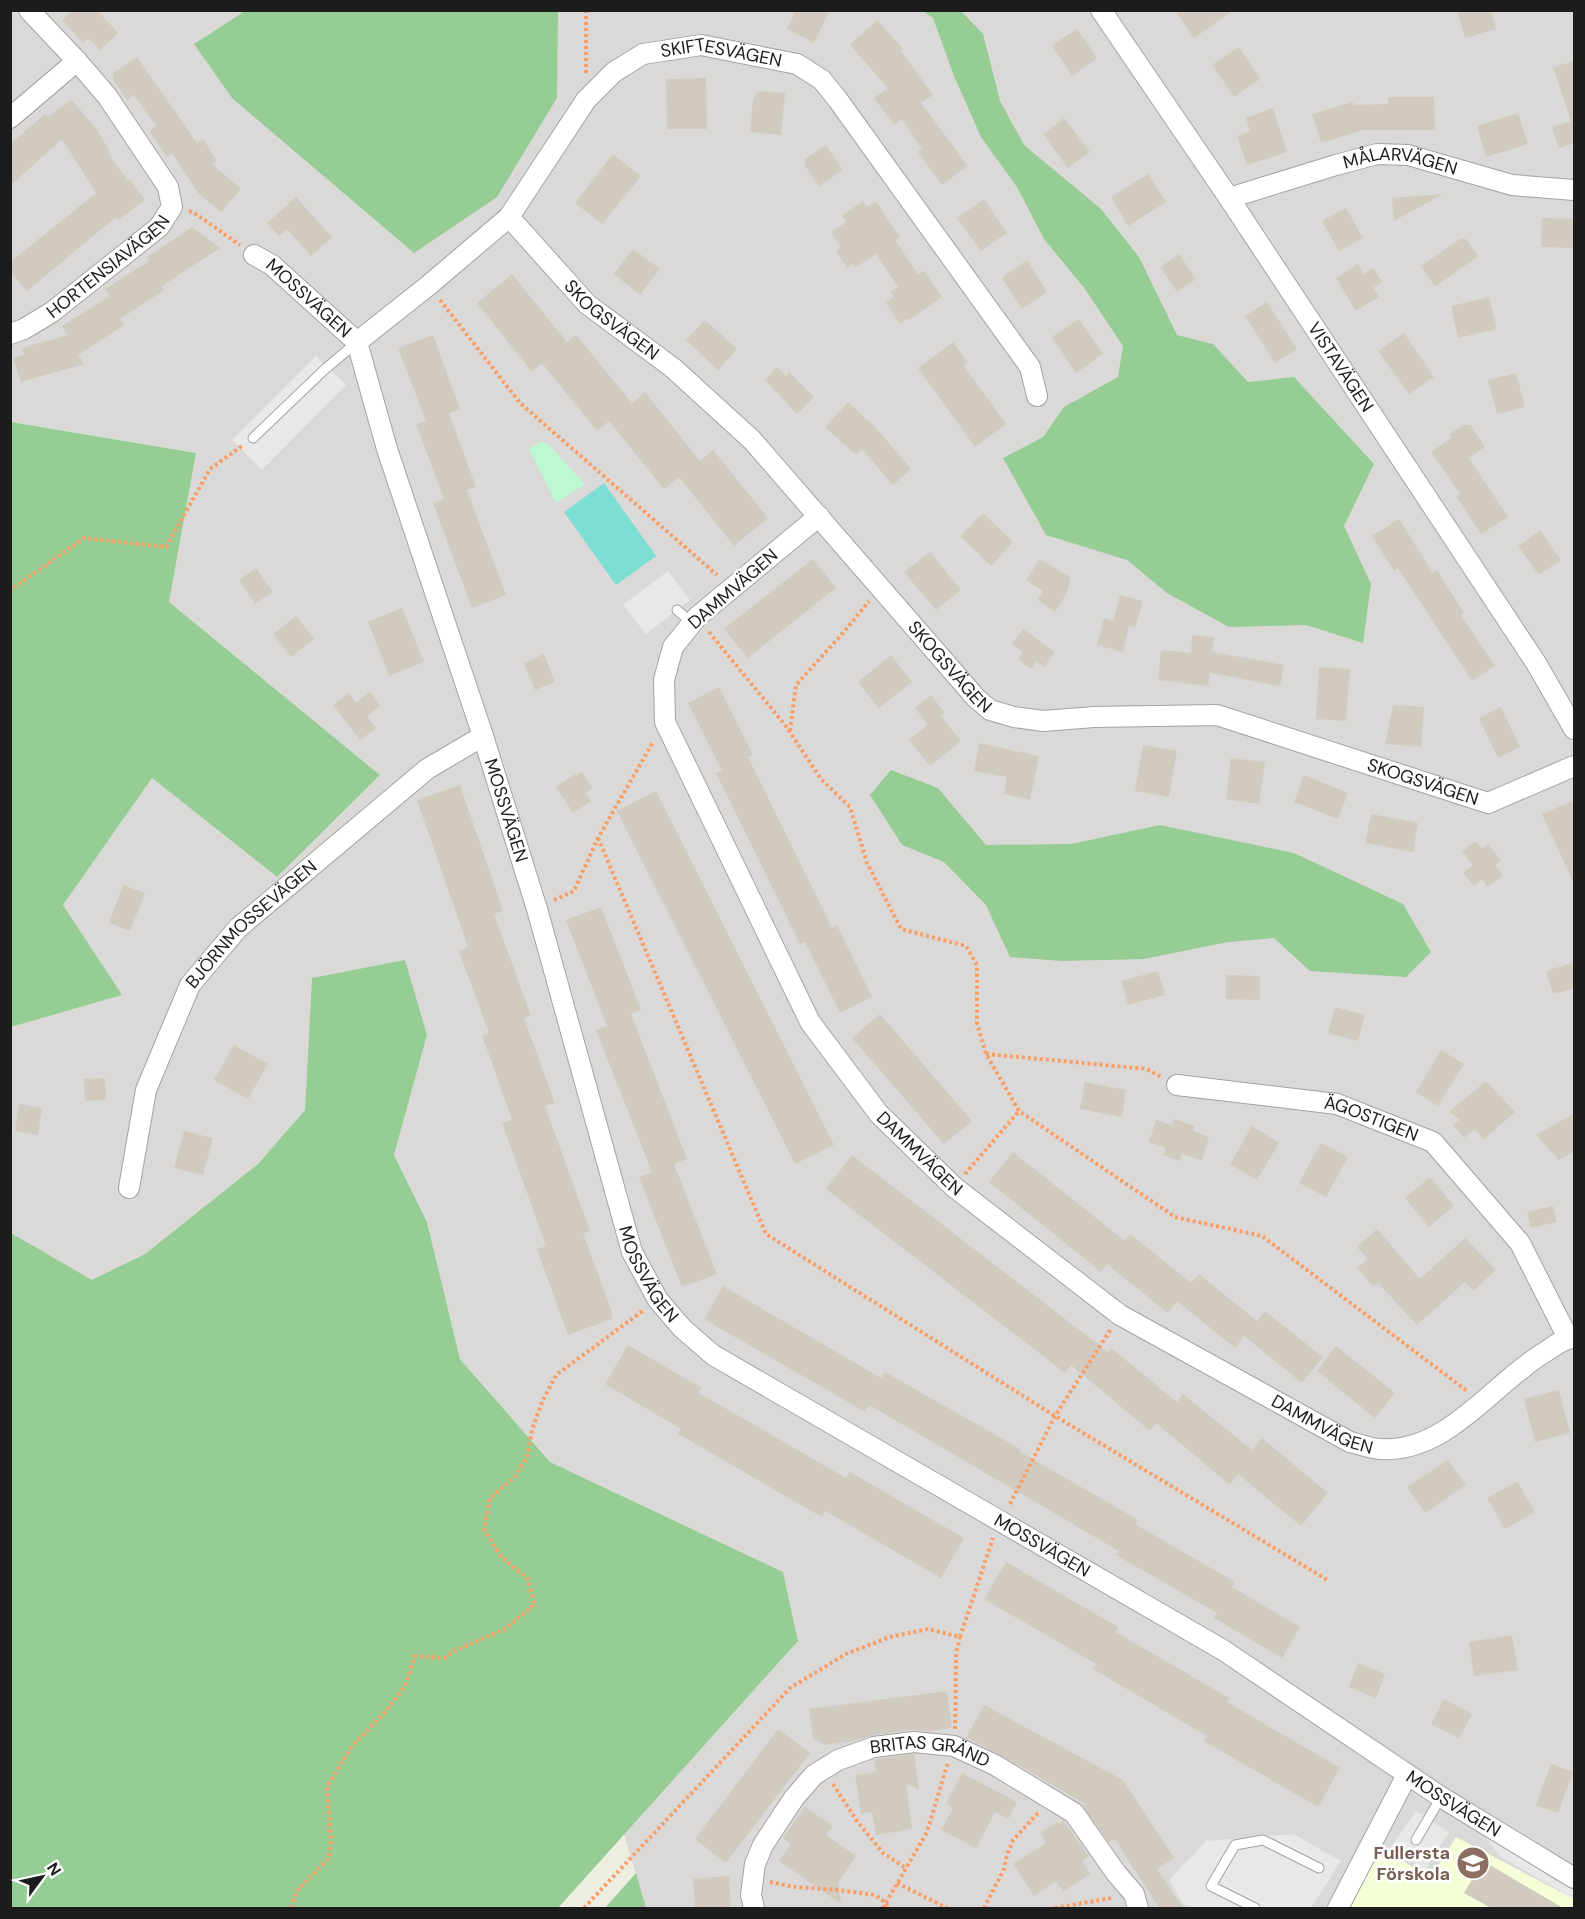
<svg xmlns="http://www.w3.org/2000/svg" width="1585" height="1919" font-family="'DM Sans',sans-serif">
  <rect width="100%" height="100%" fill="#edede1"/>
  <!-- residential -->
  <path fill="#dad9d8" d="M11,11h1563v1897h-928l-22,-74 174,-193 -15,-69 -233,-110 -90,-103 -33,-137 -33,-67 33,-120 -115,-57 -7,132 -47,54 -113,90 -53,27 -81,-48v-206l111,-32 -59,-90 89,-127 125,99 103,-102 -211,-173 27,-149 -185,-31z"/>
  <!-- education -->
  <path fill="#f4ffd8" d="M1456,1837l118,62v9h-224l31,-62 49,33z"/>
  <!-- forest -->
  <g fill="#95cd95">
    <path d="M245,11h313l-1,87 -60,99 -83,56 -182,-155 -38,-54z"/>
    <path d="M923,11h38l22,23 17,67 24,44 77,64 38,48 38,78 36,9 35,38 46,-5 80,87 -30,62 27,58 -8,59 -57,-18 -77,2 -62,-34 -40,-33 -81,-25 -43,-77 40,-21 21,-30 54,-30 5,-31 -38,-57 -41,-50 -27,-52 -36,-50 -27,-61 -21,-58z"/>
    <path d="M11,422l185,31 -27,149 211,173 -103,102 -125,-99 -89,127 59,90 -111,32z"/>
    <path d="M891,770l47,18 48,57 85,-1 89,-19 134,28 109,51 28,48 -25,25 -96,-6 -36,-33 -46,4 -84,17 -82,2 -52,-4 -24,-52 -42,-43 -42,-17 -32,-50z"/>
    <path d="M405,960l22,75 -33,120 33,67 33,137 90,103 233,110 15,69 -240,267h-547v-675l81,47 53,-26 113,-90 47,-54 7,-132z"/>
    <path d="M636,1873l10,35h-41z"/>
  </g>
  <!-- park -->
  <path fill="#bcf9d2" d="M541,442l7,2 37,40 -29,19 -27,-54z"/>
  <!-- pitch -->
  <path fill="#7dded4" d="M604,483l52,73 -40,29 -52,-73z"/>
  <!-- parking -->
  <g fill="#e8e8e8">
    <path d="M316,356l30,29 -84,85 -30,-30z"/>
    <path d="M668,571l22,29 -44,34 -23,-29z"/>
    <path d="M1416,1811l33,21 -24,38 -34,-23z"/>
    <path d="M1293,1834l48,27 -30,47h-118l-10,-4 -14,-24 37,-39z"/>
    <path d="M1483,1834l91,56v9l-73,-42z"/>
  </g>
  <!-- building -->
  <g fill="#d0cbbe">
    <path d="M73,10h24l21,23 -18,17 -12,-12 -5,5 -21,-23z"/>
    <path d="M796,10h34l-16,33 -27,-14z"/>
    <path d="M1175,10h59l-40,28z"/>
    <path d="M1457,10h34l5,19 -31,9z"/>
    <path d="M877,20l26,29 -2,2 32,44 -12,8 47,63 -26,19 -24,-33 4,-3 -20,-30 -8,6 -20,-27 14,-10 -38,-43z"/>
    <path d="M1077,29l20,29 -25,18 -20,-31z"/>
    <path d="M1239,47l21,32 -26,18 -22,-32z"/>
    <path d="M137,57l60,86 6,-4 14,22 -5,3 29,25 -20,23 -23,-19 -26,-40 -5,4 -18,-26 7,-5 -22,-31 -7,5 -14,-21v-6z"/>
    <path d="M1575,61v82l-16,5 -7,-21 19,-6 -18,-54z"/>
    <path d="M706,78l1,51h-40l-1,-50z"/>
    <path d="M758,91l27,2 -4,42 -31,-3 3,-32z"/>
    <path d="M1388,97h46l1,33h-72l-42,13 -9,-29 41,-12 1,3 34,-1z"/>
    <path d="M72,100l25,30 13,22 -2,1 20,28 2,-2 15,21 -27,20 -2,-3 -89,74 -17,-19v-10l86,-69 -34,-54 -52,47v-42l35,-30 3,2z"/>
    <path d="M1273,108l14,44 -40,13 -10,-29 13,-4 -4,-14z"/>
    <path d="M1518,113l10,31 -42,13 -9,-31z"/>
    <path d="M1064,118l26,34 -22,16 -25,-34z"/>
    <path d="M826,145l17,25 -24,16 -14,-20v-7z"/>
    <path d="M613,154l28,22 -39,48 -27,-21z"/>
    <path d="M1148,174l18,28 -38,24 -17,-29z"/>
    <path d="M1443,194l-49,27 -2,-23z"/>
    <path d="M296,197l36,40 -21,19 -24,-27 -8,7 -12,-13z"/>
    <path d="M984,199l23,34 -26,18 -24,-33z"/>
    <path d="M863,201l4,6 9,-5 24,35 -5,3 23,34 6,-3 18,26 -33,23 -1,-2 -8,6 -14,-21 8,-6 -4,-5 8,-5 -22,-33 -21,14 -2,-4 -6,4 -11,-17 5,-4 -10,-15 15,-10 -4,-6z"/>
    <path d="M1346,208l17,30 -24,13 -17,-30z"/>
    <path d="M1542,218l33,1v29l-34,-1z"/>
    <path d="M192,227l28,21 -58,38 2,4 -44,29 4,6 -46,30 6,9 -63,18 -8,-24 11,-3 -2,-7 46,-13 -6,-9 48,-30 -5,-7 44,-28 -2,-4z"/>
    <path d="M1460,239h6l12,17 -43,31 -14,-21z"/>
    <path d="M633,249l27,20 -20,26 -26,-21z"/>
    <path d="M1179,254l17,25 -19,13 -17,-25z"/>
    <path d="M1027,260l20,32 -25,17 -20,-31z"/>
    <path d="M1358,264l6,10 9,-6 9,14 -9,6 6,9 -23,14 -20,-33z"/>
    <path d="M512,274l55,68 9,-7 56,68 13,-11 55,69 13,-11 55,68 -34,28 -55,-69 -15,12 -55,-68 -12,10 -55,-68 -10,9 -55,-69z"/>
    <path d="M1489,297l8,32 -39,9 -7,-32z"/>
    <path d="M1267,302l30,47 -22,14 -30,-47z"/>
    <path d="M1079,319l24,35 -27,19 -24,-36z"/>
    <path d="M705,320l32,29 -19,21 -32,-30z"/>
    <path d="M1404,333l30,44 -25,17 -31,-43z"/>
    <path d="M433,335l27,74 -11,4 27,74 -9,3 39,105 -34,13 -39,-105 11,-4 -28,-75 10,-3 -28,-73z"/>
    <path d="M953,342l15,21 -4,3 42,58 -31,23 -57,-79z"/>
    <path d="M777,367l9,9 3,-4 25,25 -17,17 -32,-34z"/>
    <path d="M1516,373l9,34 -28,7 -9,-34z"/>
    <path d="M848,402l29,27 34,40 -18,16 -31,-36 -6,6 -31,-28z"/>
    <path d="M1463,425h7l15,22 -16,11 39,59 -27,17 -25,-38 4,-2 -29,-42 20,-14 -2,-3z"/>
    <path d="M983,513l30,29 -22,24 -31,-30z"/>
    <path d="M1399,519l34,54 4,-3 27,43 -3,2 34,51 -23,15 -74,-113 -4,3 -22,-35z"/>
    <path d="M1540,530l21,30 -22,15 -21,-29z"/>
    <path d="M930,552l31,38 -25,20 -32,-38z"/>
    <path d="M813,559l23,29 -88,70 -24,-29z"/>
    <path d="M1040,559l31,19 -5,17 -11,17 -17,-12 5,-9 -17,-11z"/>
    <path d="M256,568l17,24 -18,12 -16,-24z"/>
    <path d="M1120,595l23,6 -8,27 -6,-2 -6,26 -26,-7 7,-27 9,3z"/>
    <path d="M402,608l22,54 -35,14 -21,-54z"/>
    <path d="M296,616l18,23 -23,18 -18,-23z"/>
    <path d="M1023,629l32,23 -11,15 -8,-6 -5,8 -13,-10 5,-7 -11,-8z"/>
    <path d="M1192,635l22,2 -2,15 72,13 -4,21 -70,-13 -2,13 -50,-6 3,-30 30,3z"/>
    <path d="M544,654l11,28 -20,8 -11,-27z"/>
    <path d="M891,655l21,27 -33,26 -21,-26z"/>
    <path d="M1319,667l31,2 -4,52 -30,-2z"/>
    <path d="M719,687l34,68 -5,2 84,171 5,-3 35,72 -32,16 -35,-71 -5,2 -84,-171 6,-2 -34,-68z"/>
    <path d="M370,692l10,14 -13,10 9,12 -16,12 -27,-35 16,-12 7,10z"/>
    <path d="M931,695l14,18 -4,3 20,25 -31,25 -21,-26 19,-15 -13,-17z"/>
    <path d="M1393,705l31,2 -3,40 -36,-3z"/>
    <path d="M1501,707l19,40 -22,11 -19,-40z"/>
    <path d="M979,743l60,13 -9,44 -26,-6 3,-17 -33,-6z"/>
    <path d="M1143,745l34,6 -8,46 -34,-6z"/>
    <path d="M1231,758l34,4 -6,42 -33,-5z"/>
    <path d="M582,772l10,16 -7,5 6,8 -18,12 -17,-26 19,-13 1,2z"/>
    <path d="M1304,775l44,18 -10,26 -44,-17z"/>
    <path d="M460,785l43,126 -9,3 37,102 -7,2 31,85 -10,3 45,125 -7,2 29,79v7l-44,16 -31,-86 9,-3 -44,-123 10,-3 -30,-85 7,-2 -30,-82 9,-4 -51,-147z"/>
    <path d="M656,791l178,354 -39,19 -178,-353z"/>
    <path d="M1575,800v86l-33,-72z"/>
    <path d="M1371,814l47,9 -5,29 -48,-9z"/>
    <path d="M1475,841l7,8 6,-5 13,16 -6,5 8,10 -15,12 -6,-8 -8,7 -11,-13 10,-8 -11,-13z"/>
    <path d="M123,885l22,8 -15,38 -21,-8z"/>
    <path d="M601,907l40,103 -10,4 56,145 -13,5 43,110 -35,13 -43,-110 13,-5 -56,-142 11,-4 -41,-106z"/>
    <path d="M1575,962v26l-22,6 -7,-23z"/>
    <path d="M1158,971l7,24 -37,10 -7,-24z"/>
    <path d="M1226,975l34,1v24l-34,-1z"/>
    <path d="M1335,1007l30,8 -7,26 -30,-8z"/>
    <path d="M880,1014l92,107 -28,23 -92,-106z"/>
    <path d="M234,1045l34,19 -20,35 -34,-19z"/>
    <path d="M1441,1050l23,14 -26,42 -22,-14z"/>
    <path d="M105,1078l1,22 -21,1 -1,-22z"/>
    <path d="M1486,1081l29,31 -32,28 -8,-11 -11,9 -11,-13 7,-6 -11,-7z"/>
    <path d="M1085,1082l41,8 -4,27 -42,-8z"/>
    <path d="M19,1104l23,4 -4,27 -23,-4z"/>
    <path d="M1575,1113v38l-16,9 -23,-25z"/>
    <path d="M1174,1119l21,7 -2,5 16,6 -7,23 -20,-6 -2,7 -17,-6 3,-7 -17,-6 7,-22 16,5z"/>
    <path d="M1252,1126l27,17 -22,37 -27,-16z"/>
    <path d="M184,1131l29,7 -10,37 -29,-7z"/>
    <path d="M1321,1143l27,14 -22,40 -27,-14z"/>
    <path d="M1013,1152l112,89 5,-7 61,49 8,-9 58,47 8,-10 58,46 -21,26 -58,-47 -9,12 -58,-47 -9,12 -61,-49 -6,8 -112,-90z"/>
    <path d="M852,1155l256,197 3,-4 66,54 6,-8 69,56 10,-12 66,55 -27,33 -63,-52 -8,11 -74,-62 -6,8 -79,-66 -6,8 -239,-184z"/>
    <path d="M1430,1177l24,29 -25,21 -24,-29z"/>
    <path d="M1553,1206l4,16 -26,6 -4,-16z"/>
    <path d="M1377,1229l43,50 45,-41 31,32 -23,21 -8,-9 -48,43 -39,-42 -4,4 -17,-19 11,-9 -11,-12z"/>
    <path d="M723,1286l158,92 4,-6 135,77 -1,2 119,69 -3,4 100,58 -3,5 68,40 -18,31 -68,-40 3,-5 -101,-58 3,-4 -250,-146 -4,7 -161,-93z"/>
    <path d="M628,1345l74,43 -3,5 147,85 4,-6 114,66 -23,40 -116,-67 -3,6 -144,-83 3,-5 -76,-45z"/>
    <path d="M1336,1346l59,47 -20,25 -58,-47z"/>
    <path d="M1559,1390l11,43 -35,9 -11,-43z"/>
    <path d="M1448,1460l18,25 -41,28 -18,-26z"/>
    <path d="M1517,1481l18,31 -30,17 -18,-31z"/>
    <path d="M1006,1562l112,65 -2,5 113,66 -2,4 113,66 -22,39 -114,-66 3,-5 -114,-67 3,-5 -112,-65z"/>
    <path d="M1512,1635l6,35 -44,6 -5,-34z"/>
    <path d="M1358,1663l27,11 -9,24 -27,-11z"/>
    <path d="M947,1691l5,37 -24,3 -15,-1 -40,5 -19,6 -30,4 -11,-7 -4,-29z"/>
    <path d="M1444,1699l28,15 -13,24 -28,-14z"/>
    <path d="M984,1705l139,75 51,78 -17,11 26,39h-24l-44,-69 -6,4 -26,-37 2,-2 -84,-49 -35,-17z"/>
    <path d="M778,1729l32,24 -84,110 -31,-24z"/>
    <path d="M914,1754l5,36 -13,-7 6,46 -36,6 -4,-23 -11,2 -6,-39 21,-3 -2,-12 3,-1z"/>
    <path d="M1551,1764l22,8 -15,41 -22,-8z"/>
    <path d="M962,1773l55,29 -9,17 -13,-7 -19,36 -35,-18 12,-22 -7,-4z"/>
    <path d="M805,1807l28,19 -7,9 30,21 -18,27 3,21 -62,-43 12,-17 -8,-6z"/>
    <path d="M1063,1820l26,36 -7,5 8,13 -27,18 -7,-11 -22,15 -21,-32 33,-21 -6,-10 17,-11 3,2z"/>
    <path d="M1483,1861l80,47h-72l-27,-15z"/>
    <path d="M729,1876l2,32h-36l-2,-29z"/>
  </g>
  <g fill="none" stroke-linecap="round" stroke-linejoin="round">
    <!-- service casing -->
    <g stroke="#a3a3a3" stroke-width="11">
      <g id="service">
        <path d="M253,438l71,-68 33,-28"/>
        <path d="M677,610l15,13"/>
        <path d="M1416,1840l25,-43"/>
        <path d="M1255,1908l-44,-22 24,-41 28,-5 56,28"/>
      </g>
    </g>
    <!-- minor casing -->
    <g stroke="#a3a3a3" stroke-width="22">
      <g id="minor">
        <path id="s1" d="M1101,10l128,188 307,465 38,66"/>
        <path d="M10,118l67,-57"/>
        <path id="s2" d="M1229,198l107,-33 41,-11 31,1 104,30 62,5"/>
        <path id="s3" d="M509,217l78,87 86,64 79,72 224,258 14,12 24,7 29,4 51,-4 123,-2 271,88 86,-37"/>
        <path id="s4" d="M254,255l18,10 85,77 30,107 96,287 54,173 95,343 26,48 24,28 31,27 510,295 218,147 133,81"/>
        <path id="s5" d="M10,334l14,-5 28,-17 107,-85 13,-20 -4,-20 -61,-91 -30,-35 -48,-51"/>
        <path id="s6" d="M357,342l72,-57 80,-68 77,-117 28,-28 29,-18 58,-9 96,19 25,16 16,20 192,267 7,29"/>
        <path id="s7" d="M819,516l-122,101 -24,30 -9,33 1,42 145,300 69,92 75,73 166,128 230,127c10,2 21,7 31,7 65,4 111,-64 161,-95 10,-6 21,-16 32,-16"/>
        <path id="s8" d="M1177,1085l160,19 96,38 87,101 48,95"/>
        <path id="s9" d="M129,1188l17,-98 44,-105 48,-57 189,-159 56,-33"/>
        <path id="s10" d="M754,1908l-3,-13 4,-31 8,-19 31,-47 20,-23 24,-15 36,-13 40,-5 40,4 41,19 79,48 42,60 18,21 4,14"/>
        <path d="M1338,1908l69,-133"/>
      </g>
    </g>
    <!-- path -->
    <g stroke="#fa9e65" stroke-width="4" stroke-dasharray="3 3" stroke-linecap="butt">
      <path d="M586,10v63"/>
      <path d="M189,211l4,1 47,33"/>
      <path d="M440,300l80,103 197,172"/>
      <path d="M10,592l2,-3 72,-51 82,9 44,-78 33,-24"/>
      <path d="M709,632l76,93 36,54 29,28 17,56 34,66 65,17 11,19v58l9,31 33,57 156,106 87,19 205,155"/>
      <path d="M790,731l6,-46 48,-53 25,-31"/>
      <path d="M598,838l168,396 289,182 274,165"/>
      <path d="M554,900l20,-9 24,-53 55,-96"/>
      <path d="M986,1054l161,15 14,8"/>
      <path d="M965,1174l54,-63"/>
      <path d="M1010,1504l45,-88 56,-87"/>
      <path d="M955,1729l1,-75 4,-17"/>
      <path d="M833,1784l24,37 26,32 23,15"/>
      <path d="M770,1882l25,5 44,3 36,5 11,8 2,5"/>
      <path d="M897,1883l50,25"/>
      <path d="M291,1908l5,-16 33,-34 2,-17 -4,-54 25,-41 35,-36 18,-24 10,-30 29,2 12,-8 49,-21 30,-25 -8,-26 -26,-21 -17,-28 6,-31 24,-20 13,-21 5,-27 10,-28 14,-27 88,-65"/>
      <path d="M584,1908l206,-220 56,-34 44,-17 38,-8 32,8 33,-99"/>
      <path d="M883,1908l44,-76 21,-70"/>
      <path d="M984,1908l20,-39 3,-14 6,-15 26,-28"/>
      <path d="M1055,1908l57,-10"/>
    </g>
    <!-- service -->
    <use href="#service" stroke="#fff" stroke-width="9"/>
    <!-- minor -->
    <use href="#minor" stroke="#fff" stroke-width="20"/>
  </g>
  <!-- icons -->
  <defs>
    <g id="school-disc" transform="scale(1.725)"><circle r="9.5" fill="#8d6e63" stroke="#fff"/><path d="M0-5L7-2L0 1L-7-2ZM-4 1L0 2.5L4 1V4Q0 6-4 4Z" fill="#fff"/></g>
  </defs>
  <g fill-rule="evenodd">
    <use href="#school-disc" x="1473" y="1863"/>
  </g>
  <g text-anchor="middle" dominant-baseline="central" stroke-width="5" stroke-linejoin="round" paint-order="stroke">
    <!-- street labels -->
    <g font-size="18" fill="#1c1c1c" stroke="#fff">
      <text stroke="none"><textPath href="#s6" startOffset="490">SKIFTESVÄGEN</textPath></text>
      <text stroke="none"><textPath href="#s2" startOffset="178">MÅLARVÄGEN</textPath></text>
      <text stroke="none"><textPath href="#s5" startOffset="120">HORTENSIAVÄGEN</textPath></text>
      <text stroke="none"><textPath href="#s4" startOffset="70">MOSSVÄGEN</textPath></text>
      <text stroke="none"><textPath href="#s3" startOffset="146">SKOGSVÄGEN</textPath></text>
      <text stroke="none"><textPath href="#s1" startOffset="430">VISTAVÄGEN</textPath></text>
      <text transform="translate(733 589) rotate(-41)">DAMMVÄGEN</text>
      <text stroke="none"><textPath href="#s3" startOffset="632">SKOGSVÄGEN</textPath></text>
      <text stroke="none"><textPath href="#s3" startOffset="1136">SKOGSVÄGEN</textPath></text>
      <text stroke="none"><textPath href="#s4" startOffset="627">MOSSVÄGEN</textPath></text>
      <text stroke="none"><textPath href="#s9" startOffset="300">BJÖRNMOSSEVÄGEN</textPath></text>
      <text stroke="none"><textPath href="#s8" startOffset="198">ÄGOSTIGEN</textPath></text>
      <text stroke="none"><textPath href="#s7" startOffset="778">DAMMVÄGEN</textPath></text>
      <text stroke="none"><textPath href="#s4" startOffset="1113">MOSSVÄGEN</textPath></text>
      <text stroke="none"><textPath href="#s7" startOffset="1266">DAMMVÄGEN</textPath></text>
      <text stroke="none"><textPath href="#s4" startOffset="1599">MOSSVÄGEN</textPath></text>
      <text stroke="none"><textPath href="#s10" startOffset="276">BRITAS GRÄND</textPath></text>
      <text stroke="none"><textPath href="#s4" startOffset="2085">MOSSVÄGEN</textPath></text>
    </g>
    <!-- education labels -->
    <g font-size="18" font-weight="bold" fill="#785e54" stroke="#fff" text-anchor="end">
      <text x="1450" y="1853">Fullersta<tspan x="1450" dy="21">Förskola</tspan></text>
    </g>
  </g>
  <!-- border -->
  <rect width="1585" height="1919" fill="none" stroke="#1c1c1c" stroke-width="24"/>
  <!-- north arrow -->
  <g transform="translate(42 1877) rotate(57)" stroke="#ffffff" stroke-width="4.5" paint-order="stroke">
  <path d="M0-4.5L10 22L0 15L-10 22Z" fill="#1c1c1c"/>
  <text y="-9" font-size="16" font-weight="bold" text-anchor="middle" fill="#1c1c1c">N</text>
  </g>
</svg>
